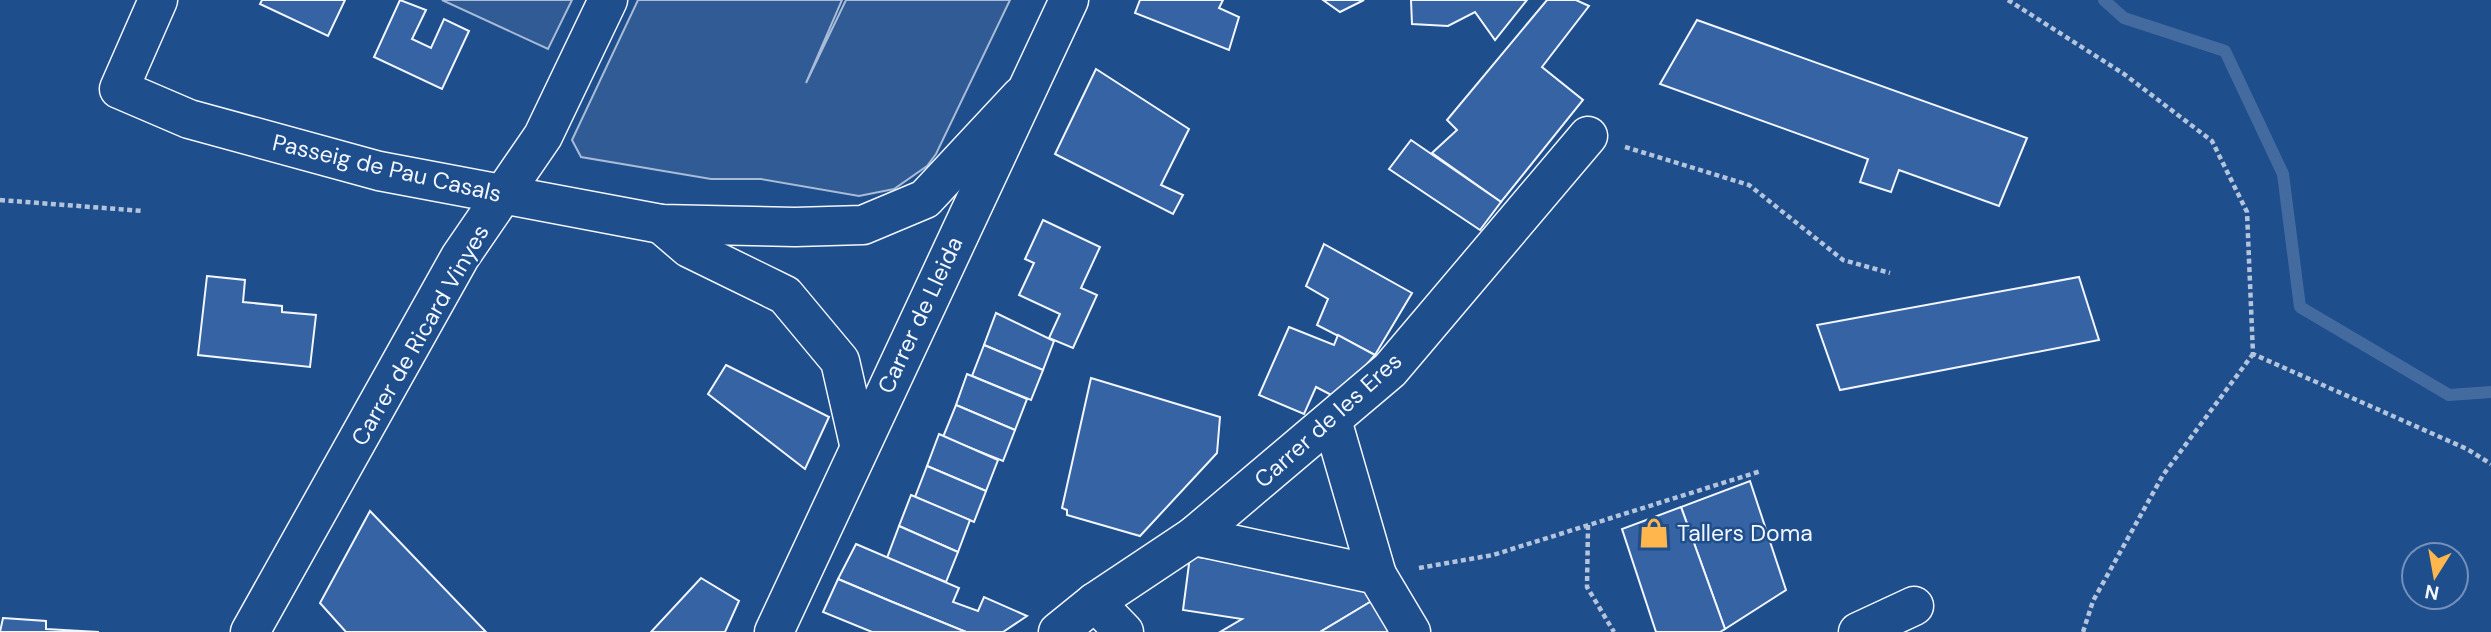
<svg xmlns="http://www.w3.org/2000/svg" width="2491" height="632" font-family="'DM Sans',sans-serif">
  <rect width="100%" height="100%" fill="#1f4e8c"/>
  <!-- built -->
  <g fill="#305b95" stroke="#a8bbd7" stroke-width="2">
    <path d="M442,0h130l-24,49z"/>
    <path d="M638,0h204l-36,83 40,-83h164l-74,154 -9,12 -33,23 -35,7 -98,-17h-50l-130,-22 -9,-17z"/>
  </g>
  <g fill="none" stroke-linecap="round" stroke-linejoin="round">
    <!-- stream -->
    <path stroke="#446ba0" stroke-width="12" d="M2104,0l20,18 101,33 58,123 17,133 149,88 42,-3"/>
  </g>
  <!-- building -->
  <g fill="#3563a3" stroke="#f2f6ff" stroke-width="2">
    <path d="M262,0h83l-17,36 -68,-32z"/>
    <path d="M400,0l26,10 -14,29 19,9 13,-29 25,12 -27,58 -68,-32z"/>
    <path d="M1140,0h83l-4,8 20,9 -10,33 -94,-37z"/>
    <path d="M1323,0h41l-24,12z"/>
    <path d="M1411,0h116l-32,40 -20,-28 -27,14 -36,-2z"/>
    <path d="M1547,0h29l13,6 -47,61 41,33 -82,102 -69,-49 25,-23 -10,-10z"/>
    <path d="M1697,20l330,118 -28,68 -100,-36 -8,22 -31,-10 8,-23 -208,-75z"/>
    <path d="M1096,69l93,60 -28,56 22,10 -10,19 -118,-60z"/>
    <path d="M1411,140l90,62 -21,28 -91,-61z"/>
    <path d="M1043,220l57,27 -19,41 16,7 -24,53 -24,-10 11,-24 -41,-19 15,-32 -9,-4z"/>
    <path d="M1324,244l88,49 -37,62 -58,-30 11,-26 -22,-13z"/>
    <path d="M207,276l38,4 -2,22 39,4v6l34,3 -6,52 -112,-12z"/>
    <path d="M2079,277l20,63 -259,50 -23,-65z"/>
    <path d="M996,313l58,28 -11,29 -59,-25z"/>
    <path d="M1289,327l45,18 4,-10 37,20 -38,43 -21,-11 -12,27 -45,-19z"/>
    <path d="M984,345l59,25 -12,30 -59,-24z"/>
    <path d="M726,365l103,52 -24,52 -97,-75z"/>
    <path d="M967,374l60,25 -12,31 -59,-25z"/>
    <path d="M1091,378l129,39 -3,36 -77,83 -73,-21v-5l-5,-2z"/>
    <path d="M956,405l59,25 -12,31 -60,-24z"/>
    <path d="M939,434l59,26 -12,31 -59,-25z"/>
    <path d="M927,466l59,25 -12,31 -59,-25z"/>
    <path d="M1750,481l36,109 -61,39 -44,-122z"/>
    <path d="M911,495l59,25 -12,32 -59,-26z"/>
    <path d="M1681,507l44,122 -5,3h-64l-34,-103z"/>
    <path d="M370,511l116,121h-140l-26,-29z"/>
    <path d="M899,526l59,26 -12,30 -59,-24z"/>
    <path d="M856,544l103,44 -6,14 25,9 6,-14 43,19 -24,16h-37l-76,-31 -52,-22z"/>
    <path d="M1190,556l173,23 12,20 -55,33h-100l22,-13 -59,-9z"/>
    <path d="M701,578l38,23 -14,31h-74z"/>
    <path d="M838,579l52,22 76,31h-94l-49,-20z"/>
    <path d="M1375,599l20,33h-75z"/>
    <path d="M3,618l43,3v8l53,3h-99z"/>
  </g>
  <g fill="none" stroke-linecap="round" stroke-linejoin="round">
    <!-- minor casing -->
    <g stroke="#f2f6ff" stroke-width="41">
      <g id="minor">
        <path d="M158,0l-39,89 70,30 190,52 282,53 134,3 68,-2 62,-26 96,-103"/>
        <path d="M661,224l28,24 96,47 55,66 19,83"/>
        <path d="M1332,420l45,155"/>
        <path d="M1194,536l183,39 34,57"/>
        <path d="M1095,602l29,30"/>
        <path d="M250,632l210,-375 83,-121 65,-136"/>
        <path d="M1058,632l37,-30 99,-66 196,-166 198,-234"/>
        <path d="M1858,632l56,-26"/>
      </g>
    </g>
    <!-- major casing -->
    <g stroke="#f2f6ff" stroke-width="41">
      <path id="major" d="M774,632l295,-632"/>
    </g>
    <!-- path -->
    <g stroke="#b3c4dc" stroke-width="4.5" stroke-dasharray="5 3.5" stroke-linecap="butt">
      <path d="M2008,0l116,74 88,67 35,71 6,142 214,95 24,15"/>
      <path d="M1625,147l124,38 94,75 47,13"/>
      <path d="M0,200l143,11"/>
      <path d="M1588,525l-1,62 27,45"/>
      <path d="M1419,568l74,-13 268,-84"/>
      <path d="M2083,632l10,-31 70,-126 90,-121"/>
    </g>
    <!-- minor -->
    <use href="#minor" stroke="#1f4e8c" stroke-width="38"/>
    <!-- major -->
    <use href="#major" stroke="#1f4e8c" stroke-width="38"/>
  </g>
  <!-- icons -->
  <defs>
    <g id="shop-bare" transform="scale(2.415)"><path d="M-5-2.5h2.3a2.7 3.5 0 0 1 5.4 0H5L5.5 6h-11ZM-1.5-2.5h3a1.5 2.3 0 0 0-3 0Z" fill="#ffb74d" stroke="#1f4e8c" stroke-width="2.5" paint-order="stroke"/></g>
  </defs>
  <g fill-rule="evenodd">
    <use href="#shop-bare" x="1654" y="533"/>
  </g>
  <g text-anchor="middle" dominant-baseline="central" stroke-width="5" stroke-linejoin="round" paint-order="stroke">
    <!-- street labels -->
    <g font-size="23" fill="#f2f6ff" stroke="#1f4e8c">
      <text transform="translate(387 168) rotate(13)">Passeig de Pau Casals</text>
      <text transform="translate(920 315) rotate(-65)">Carrer de Lleida</text>
      <text transform="translate(420 335) rotate(-60)">Carrer de Ricard Vinyes</text>
      <text transform="translate(1328 420) rotate(-42)">Carrer de les Eres</text>
    </g>
    <!-- poi labels -->
    <g font-size="23" fill="#f2f6ff" stroke="#1f4e8c" text-anchor="start">
      <text x="1677" y="533">Tallers Doma</text>
    </g>
  </g>
  <!-- north arrow -->
  <g transform="translate(2435 576) rotate(191)"><circle r="33" fill="#1f4e8c" stroke="#7391ba" stroke-width="2"/>
  <path d="M0-5L12 26L0 18L-12 26Z" fill="#ffb74d"/>
  <text y="-10" font-size="19" font-weight="bold" text-anchor="middle" fill="#f2f6ff">N</text>
  </g>
</svg>
